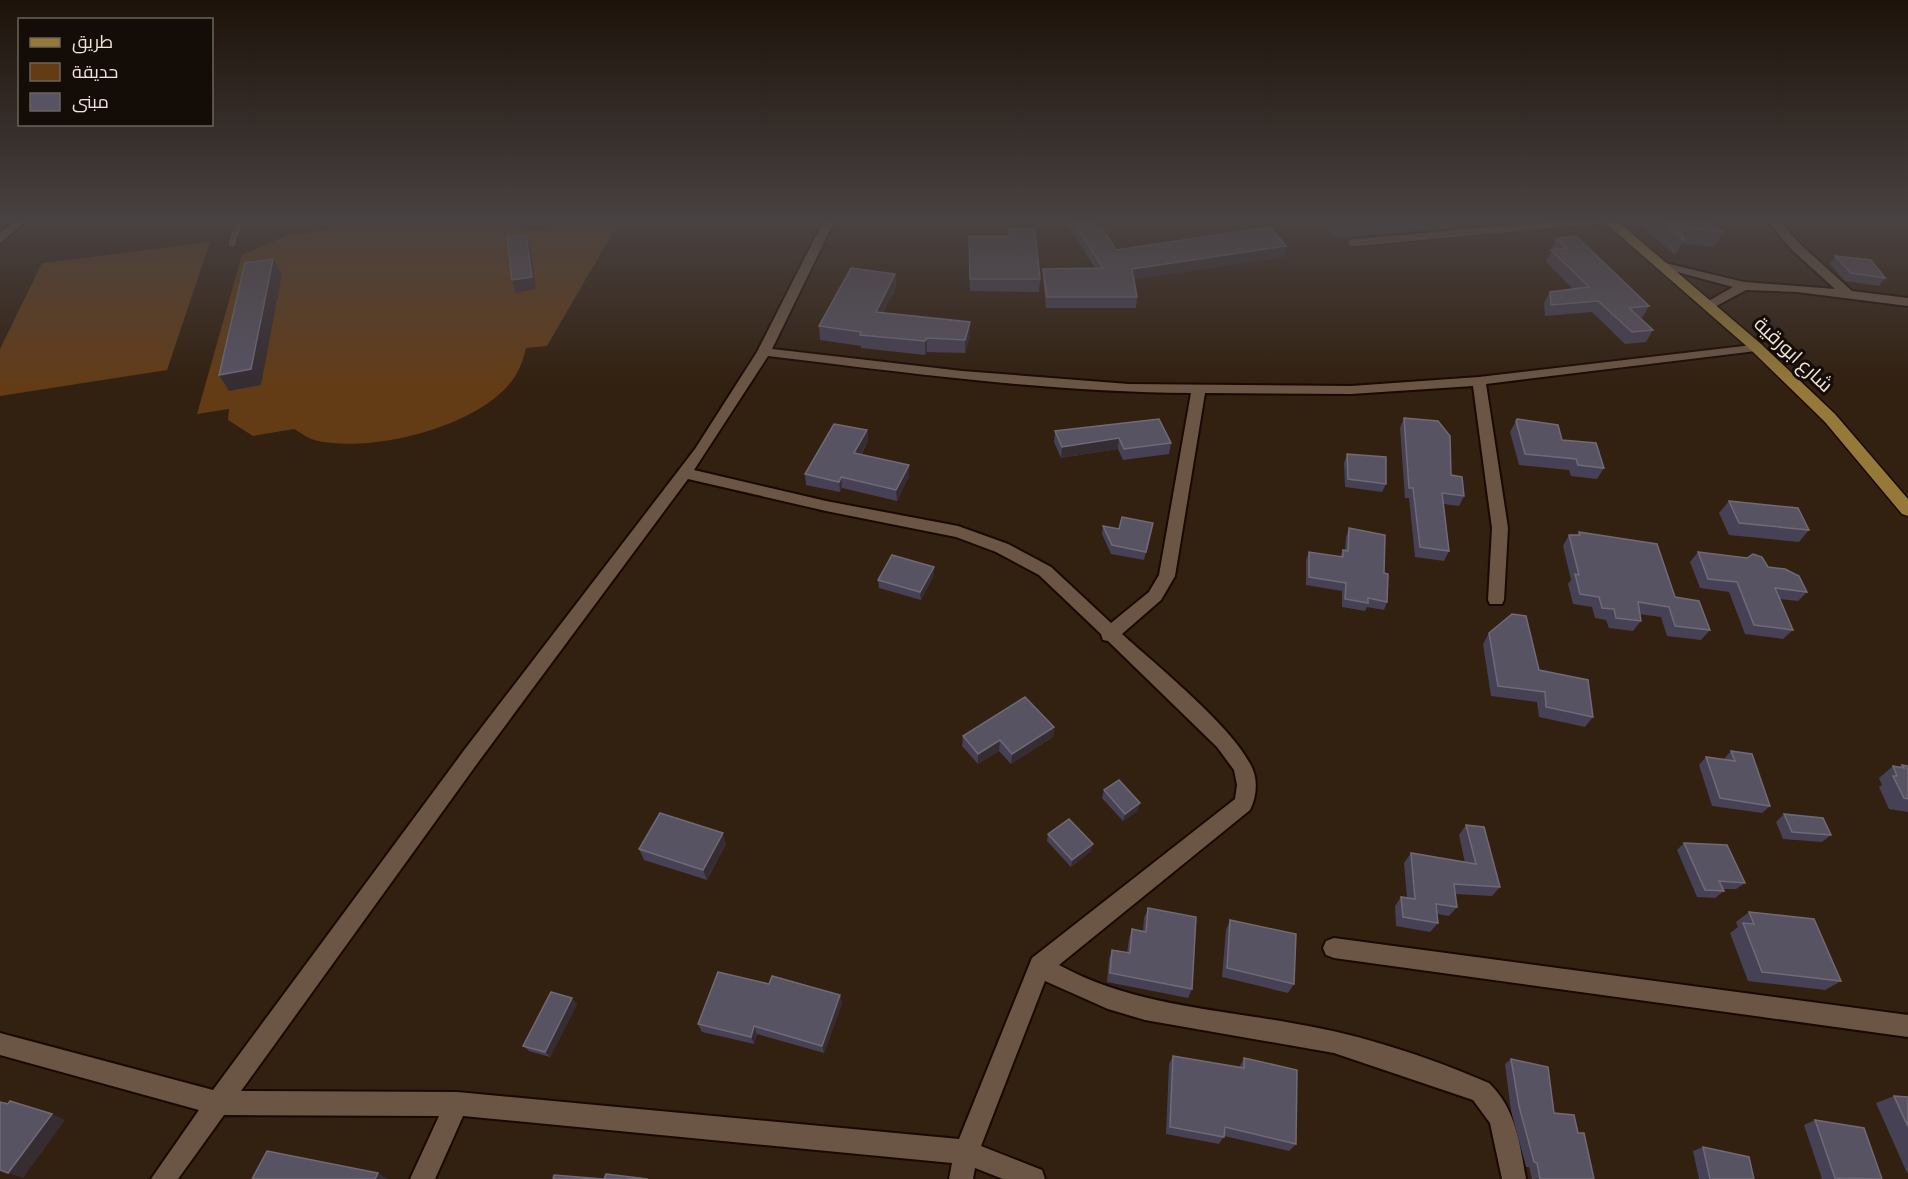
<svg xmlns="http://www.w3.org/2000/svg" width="1908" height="1179" font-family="'Sofia Sans Condensed',Cairo,sans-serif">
  <rect width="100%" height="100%" fill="#322010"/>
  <!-- green -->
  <g fill="#633c16">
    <path d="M344,220h171l5,12 100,-12 -73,126 -21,2c-3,13 -7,24 -15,34 -36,46 -142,72 -197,58 -7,-2 -14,-8 -20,-11l-41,7 -25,-16 1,-11 -32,5 45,-159 46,-20 33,-4z"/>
    <path d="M210,242l-43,128 -167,26v-47l42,-86z"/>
  </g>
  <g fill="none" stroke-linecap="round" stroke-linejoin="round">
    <!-- lane casing -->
    <g stroke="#190900" stroke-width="9">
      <g id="lane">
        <path d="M1352,243l248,-23"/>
        <path d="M232,244l7,-24"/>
      </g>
    </g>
    <!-- street casing -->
    <g stroke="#190900" stroke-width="4">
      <g id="street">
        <path d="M15,220h13l-28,23v-10z"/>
        <path d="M824,220h11l-63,129 190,22 167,13 222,2 128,-9 282,-33 2,3 -7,4 -270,33 22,144 -4,72 -2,4h-12l-2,-4 4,-72 -19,-142 -122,8 -146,-1 -30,183 -14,24 -39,34c34,31 115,96 131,136 5,13 3,28 -3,40l-191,155c73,40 157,44 238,59 66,11 131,33 192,59 27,26 31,61 37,96h-24l-12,-56 -17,-23 -139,-47 -189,-33 -37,-11 -63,-28 -64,165 61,24 3,9h-42l-28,-11 -2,11h-24l3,-16 -489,-47 -28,63h-25l29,-63 -215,-1 -46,64h-27l48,-69 -199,-55v-22l213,57 252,-341 230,-300 62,-97zM768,356c140,17 281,36 423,37l-32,182 -10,17 -38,31 -60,-56 -43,-23 -50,-18 -132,-25 -132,-31zM688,479l138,32 130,26 40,15 43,23 62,59 2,6 5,1 109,106 17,23 3,15 -2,14 -203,159 -73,181 -502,-47 -216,-1 238,-330z"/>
        <path d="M1767,220h12l21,24 52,47 56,7v8l-111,-14 -51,-2 -37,20 -6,-4 2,-3 28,-16 -78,-21 6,-4 83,20 91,7 -43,-39z"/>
        <path d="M1334,938l574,77v22l-574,-79 -8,-3 -3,-7 3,-7z"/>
      </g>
    </g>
    <!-- primary casing -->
    <g stroke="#190900" stroke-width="3">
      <path id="primary" d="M1602,220h14l145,124 74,70 73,85v17l-6,-2 -77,-92 -74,-72z"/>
    </g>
    <!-- lane -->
    <use href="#lane" stroke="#6b5645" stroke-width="7"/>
    <!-- street -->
    <use href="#street" fill="#6b5645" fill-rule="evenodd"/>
    <!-- primary -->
    <use href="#primary" fill="#947938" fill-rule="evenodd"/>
  </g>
  <!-- wall -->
  <g fill="#464155">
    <path d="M1070,220h27l19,30 168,7 -150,22 3,18 -1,11h-90l-3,-29v-10l52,-1 -26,-40z"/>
    <path d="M1322,220h212l-199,18z"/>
    <path d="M1634,220h75l14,12 -9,15 -32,-4 -7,12z"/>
    <path d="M1820,220h39l-6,9 -32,-5z"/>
    <path d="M1009,229l31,50 -1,13 -69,-1 -1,-43 39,-12z"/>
    <path d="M1556,239l93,67 -7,12h-2l13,12 -7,12 -21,2 -33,-32 -47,4 -1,-13 6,-11 23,-3 -27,-27z"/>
    <path d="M1835,256l50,22 -6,8 -34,-5 -15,-17z"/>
    <path d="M895,274l1,13 -13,26 87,9v14l-5,17 -38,-1 -2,3 -64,-7v-2l-41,-6 -1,-14z"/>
    <path d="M1404,418l47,57 13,21 -5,10 -15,-2 5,47 -5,10 -29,-4 -6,-59h-4l-5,-70z"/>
    <path d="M1517,419l45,21 42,28 -7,11 -26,-3 -2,-6 -50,-5 -9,-33z"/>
    <path d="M867,430l1,11 -7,14 48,10v11l-12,25 -55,-13 -2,4 -34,-7 -1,-11z"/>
    <path d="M1055,431l116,12 -2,11 -46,6 -5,-11 -57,9 -7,-16z"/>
    <path d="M1347,454l39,30 -4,8 -37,-5 -1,-24z"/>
    <path d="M1729,501l80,29 -10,12 -70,-7 -10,-22z"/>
    <path d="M1153,523l-9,37 -33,-6 -9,-20 1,-8 16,3z"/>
    <path d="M1349,528l35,45 3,29 -3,8 -17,-3 -2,4 -23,-4v-16l-36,-6v-25l3,-8 31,5 3,-7h2l1,-13z"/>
    <path d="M1579,532l96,65 35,33 -9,10 -34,-4 -6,-19 -22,-3 2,7 -8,10 -24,-3 -3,-8 -11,-2 -3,-11 -19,-3 -5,-20 3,-4 -8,-34 6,-11h8z"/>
    <path d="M1698,552l70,15 39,25 -9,9 -18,-2 13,31 -10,9 -38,-5 -16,-42 -29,-4 -10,-26z"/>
    <path d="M934,575l-13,25 -42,-12 -1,-8z"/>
    <path d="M1489,633l50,37 54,47 -8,10 -46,-10 -2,-15 -46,-6 -8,-52z"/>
    <path d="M1054,727l-1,10 -42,27 -12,-13 -21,13 -16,-18 1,-10z"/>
    <path d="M1731,751l39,55 -8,7 -50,-7 -13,-41 7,-8 18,2z"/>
    <path d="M1902,765l6,1v46l-19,-3 -10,-22 3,-2 -3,-7 14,-12 6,1z"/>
    <path d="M1104,790l34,21 -15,10 -21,-23z"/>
    <path d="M1784,814l47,21 -9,7 -39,-3 -7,-17z"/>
    <path d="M1466,825l34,62 -8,9 -37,-2 2,13 -8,9 -12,-2 1,9 -8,9 -34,-6 -1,-20 6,-9 6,1 -3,-35 7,-10 54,10 -6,-28z"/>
    <path d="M1048,834l43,17 -20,16 -24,-26z"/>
    <path d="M1684,843l61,40 -9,6h-13l1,2 -9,7 -18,-1 -20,-47z"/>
    <path d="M726,844l-19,36 -63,-20 -5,-11z"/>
    <path d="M1148,908l44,81 -4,9 -81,-16 2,-23 3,-9 15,3 2,-14 3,-10 11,2 1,-13z"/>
    <path d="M1749,912l92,69 -16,9 -77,-9 -18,-48 8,-6 -2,-5z"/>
    <path d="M1230,920l64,64 -6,9 -66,-16 4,-47z"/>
    <path d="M840,995l2,8 -18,50 -67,-19 -3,10 -52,-12 -4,-8z"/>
    <path d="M577,1004l-27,53 -21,-6 -6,-5z"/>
    <path d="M1173,1056l66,12 5,-10 52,86 -7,7 -65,-15 -5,8 -53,-10 3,-70z"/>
    <path d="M1511,1059l43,54 24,20 16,46h-62l-3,-12h-3l-15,-56 -6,-47z"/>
    <path d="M1894,1096l14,1v76h-1l-31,-70z"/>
    <path d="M1815,1120l67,59h-60l-18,-54z"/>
    <path d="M1703,1147l51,32h-55l-6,-28z"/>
  </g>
  <!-- shaded-wall -->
  <g fill="#362d33">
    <path d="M526,235l4,12 6,42 -20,4 -4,-13z"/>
    <path d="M1286,246l-2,11 -154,23 2,-11z"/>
    <path d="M273,259l9,15 -21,111 -32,6 -10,-16z"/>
    <path d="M895,274l1,13 -19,39 -1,-14z"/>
    <path d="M970,322v14l-5,17v-13z"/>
    <path d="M927,338v14l-2,3v-14z"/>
    <path d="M867,430l1,11 -13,23 -1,-11z"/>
    <path d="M1119,438l-1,11 -57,9 1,-11z"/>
    <path d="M909,465v11l-12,25 -1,-11z"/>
    <path d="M841,477l1,11 -2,4 -1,-10z"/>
    <path d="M934,567v8l-13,25 -1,-8z"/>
    <path d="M1054,727l-1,10 -42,27 1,-10z"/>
    <path d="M1000,740l-1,11 -21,13v-10z"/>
    <path d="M1140,803l-2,8 -15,10 2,-7z"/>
    <path d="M723,833l3,11 -19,36 -4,-10z"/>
    <path d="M1093,844l-2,7 -20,16 1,-7z"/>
    <path d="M840,995l2,8 -18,50 -2,-7z"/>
    <path d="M572,998l5,6 -27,53 -5,-5z"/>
    <path d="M754,1026l3,8 -3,10 -3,-7z"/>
    <path d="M52,1114l13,6 -42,58 -15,-5z"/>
    <path d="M378,1173l11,6h-14z"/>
  </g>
  <!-- building -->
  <g fill="#585363" stroke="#706a76" stroke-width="1.5">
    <path d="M1072,220h25l19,30 154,-23 16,19 -154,23 5,28h-90l-4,-28 60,-1z"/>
    <path d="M1338,220h27l-25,3z"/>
    <path d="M1660,220h49l14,12 -44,-5 5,13z"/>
    <path d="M1009,229h26l5,50h-70l-1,-43h40z"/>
    <path d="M526,235l6,42 -20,3 -5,-42z"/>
    <path d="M1576,236l73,70 -20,2 24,22 -21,2 -34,-31 -47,4 -1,-13 39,-5 -38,-37 15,-2 -10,-9z"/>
    <path d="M1835,256l36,4 14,18 -34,-5z"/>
    <path d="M273,259l-22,110 -32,6 26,-112z"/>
    <path d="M851,268l44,6 -19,38 94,10 -5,18 -38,-2 -2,3 -65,-6 1,-3 -42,-6z"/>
    <path d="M1404,418l34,3 12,15 1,39 11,2 2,19 -22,-3 7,58 -29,-4 -7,-59h-4z"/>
    <path d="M1159,419l12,24 -47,6 -5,-11 -57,9 -7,-16z"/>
    <path d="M1517,419l41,6 4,15 34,3 8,25 -26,-3 -2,-6 -51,-5 -9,-33z"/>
    <path d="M834,424l33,6 -13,23 55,12 -13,25 -55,-13 -2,5 -34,-8z"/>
    <path d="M1347,454l39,3v27l-38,-5z"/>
    <path d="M1729,501l69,7 11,22 -70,-7z"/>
    <path d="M1122,517l31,6 -7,29 -34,-7 -9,-19 16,3z"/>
    <path d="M1349,528l36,7 -1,38 4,1 -1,28 -19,-4v5l-23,-4 1,-16 -37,-6v-25l34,5v-7l5,1z"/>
    <path d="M1579,532l78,12 18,53 24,4 11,29 -35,-4 -6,-19 -31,-5 3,19 -25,-3 -2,-9 -12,-1 -3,-11 -19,-3 -5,-20 4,1 -10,-40h11z"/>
    <path d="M1698,552l49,6 6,-4 9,3 6,10 17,2 14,7 8,16 -32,-4 18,42 -39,-5 -17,-43 -29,-3z"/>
    <path d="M892,555l42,12 -14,25 -42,-12z"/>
    <path d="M1512,614l14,2 13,54 49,10 5,37 -47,-10 -1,-15 -47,-6 -9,-53z"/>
    <path d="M1025,697l29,30 -42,27 -12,-14 -22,14 -15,-18z"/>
    <path d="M1731,751l21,3 18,52 -50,-8 -14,-41 29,4z"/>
    <path d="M1902,765l6,1v33l-4,-1 -11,-22h4l-4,-10 11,2z"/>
    <path d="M1119,780l21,23 -15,11 -21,-24z"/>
    <path d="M660,813l63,20 -20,37 -64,-21z"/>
    <path d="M1784,814l39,4 8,17 -39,-3z"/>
    <path d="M1069,819l24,25 -21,16 -24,-26z"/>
    <path d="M1466,825l18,2 16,60 -46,-3 3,23 -21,-3 2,19 -35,-6 -2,-20 14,2 -4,-46 65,11z"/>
    <path d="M1684,843l43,2 18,38 -26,-2 5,10 -19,-1z"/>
    <path d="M1148,908l48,9 -4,72 -82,-16 2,-23 18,3 2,-24 14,3z"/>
    <path d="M1749,912l65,7 27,62 -79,-9 -19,-49 11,1z"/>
    <path d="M1230,920l66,14 -2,50 -67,-16z"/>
    <path d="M718,972l51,12 3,-8 68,19 -18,51 -68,-20 -3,11 -53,-13z"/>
    <path d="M551,992l21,6 -27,54 -22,-6z"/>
    <path d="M1173,1056l71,12v-10l53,12 -1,74 -71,-17 -1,10 -54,-10z"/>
    <path d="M1511,1059l37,8 6,46 20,2 4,18h6l10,46h-54l-3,-16 -3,-1 -15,-56z"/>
    <path d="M1894,1096l14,1v30z"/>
    <path d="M10,1101l42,13 -44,59 -8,-3v-68l8,2z"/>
    <path d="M1815,1120l49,8 18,51 -47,-1z"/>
    <path d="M1703,1147l46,10 5,22h-44z"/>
    <path d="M267,1151l111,22 -3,6h-123z"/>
    <path d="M606,1174l42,5h-95l1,-4 50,4z"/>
  </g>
  <!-- sky -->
  <linearGradient id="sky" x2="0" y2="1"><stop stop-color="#1c1209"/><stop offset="0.57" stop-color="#494242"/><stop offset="1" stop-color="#494242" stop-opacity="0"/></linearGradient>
  <rect width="1908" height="386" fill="url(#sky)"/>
  <g text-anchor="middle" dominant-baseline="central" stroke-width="6" stroke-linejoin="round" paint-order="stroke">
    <!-- street labels -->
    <g font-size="20" fill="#f1e5db" stroke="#140c06">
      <text transform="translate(1793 355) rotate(43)">شارع ابورقية</text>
    </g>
  </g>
  <!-- legend -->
  <rect x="18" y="18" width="195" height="108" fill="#140c06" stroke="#6c635b" stroke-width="1.5"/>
  <rect x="30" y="38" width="30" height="9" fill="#947938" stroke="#6c635b" stroke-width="1.5"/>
  <text x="72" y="48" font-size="18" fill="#f1e5db">طريق</text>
  <rect x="30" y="63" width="30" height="18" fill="#633c16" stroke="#6c635b" stroke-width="1.5"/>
  <text x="72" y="78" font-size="18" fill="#f1e5db">حديقة</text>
  <rect x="30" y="93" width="30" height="18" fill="#585363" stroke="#6c635b" stroke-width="1.5"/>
  <text x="72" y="108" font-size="18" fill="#f1e5db">مبنى</text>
</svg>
